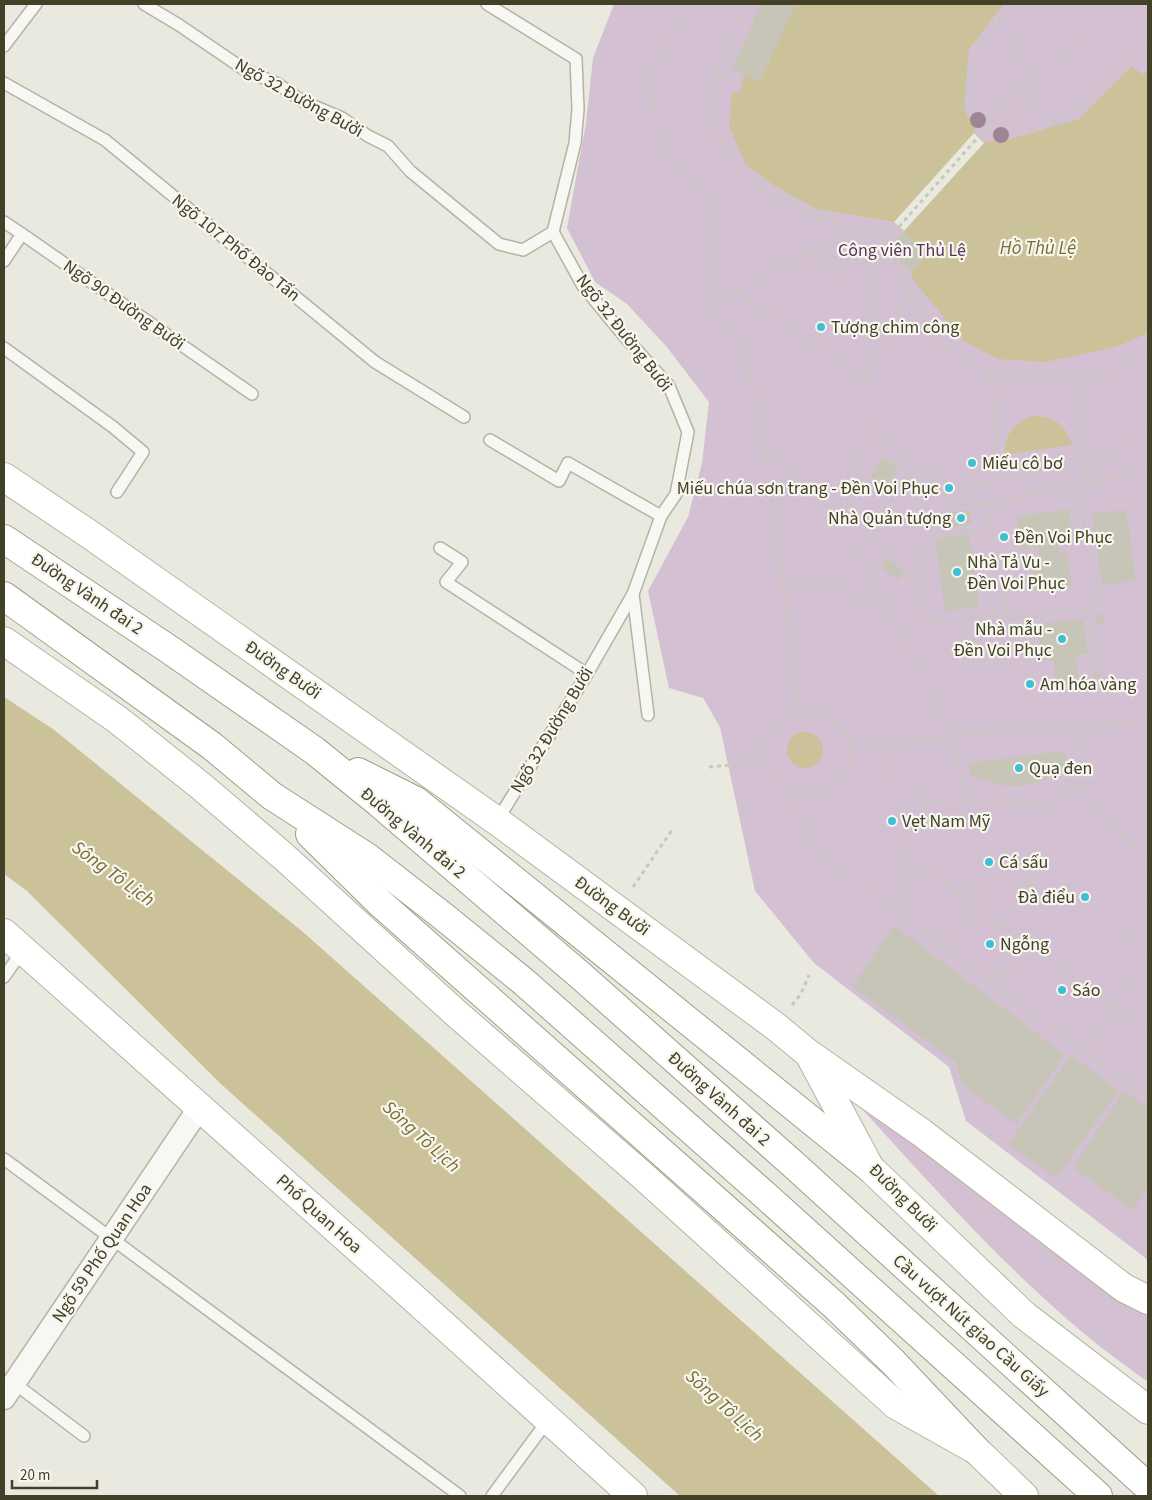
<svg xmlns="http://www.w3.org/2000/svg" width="1152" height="1500" font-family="'Source Sans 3',sans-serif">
  <rect width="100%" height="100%" fill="#e9e9e0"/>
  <!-- green -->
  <g fill="#d4c0d3">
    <path d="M614,4h534v1256l-182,-139 -17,-54 -135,-104 -59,-72 -35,-164 -17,-29 -34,-10 -21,-97 40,-74 14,-54 7,-61 -43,-56 -39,-42 -32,-22 -28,-54 19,-105 7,-65z"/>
    <path d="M862,1109h10l276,202v71c-20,-15 -41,-29 -61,-46 -82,-68 -153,-148 -225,-227z"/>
  </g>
  <!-- water -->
  <g fill="#cbc299">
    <path d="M795,4h209l-35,45 -5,58 3,8 9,10 -2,8 10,9 10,-2 10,1 75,-22 53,-53 11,9 5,-6v264l-32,14 -71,15 -47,-3 -35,-19 -50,-60 -2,-8 16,-17 -33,-33 -78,-13 -41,-23 -29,-21 -17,-39 3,-35 8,2 4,-18 16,7z"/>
    <path d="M1033,416c21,0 33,9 39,29l-67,10c-1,-21 9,-33 28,-39z"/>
    <path d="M4,697l49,32 250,203 636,564h-259l-459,-412 -194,-193 -23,-17z"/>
    <circle cx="805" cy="750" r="18"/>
  </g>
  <!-- pier -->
  <path fill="#e9e9e0" d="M974,133l10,10 -80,88 -10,-9z"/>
  <!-- building -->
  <g fill="#c7c5b7">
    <path d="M761,4h34l-35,78 -28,-13z"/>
    <path d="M904,231l23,24 -16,17 -23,-23z"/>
    <rect x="968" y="457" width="8" height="12"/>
    <path d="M882,458l16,11 -12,19 -16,-11z"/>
    <path d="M945,484l8,3 -1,4 -8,-3z"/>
    <path d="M1069,509l4,33 -15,2 1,10 8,-1 5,32 -36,6 -5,-32 8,-2 -1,-9 -16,2 -6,-34z"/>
    <path d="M1126,509l10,72 -34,5 -10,-72z"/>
    <path d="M970,510l2,14 -20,3 -2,-15z"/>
    <path d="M969,534l10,72 -34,5 -10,-72z"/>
    <path d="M888,557l17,16 -8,8 -17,-15z"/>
    <path d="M1104,614l1,9h-8l-1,-8z"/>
    <path d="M1083,618l5,36 -12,1 3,23 -23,3 -3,-22 -11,2 -6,-36z"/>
    <path d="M1101,670v7l-7,1 -1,-7z"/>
    <path d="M1033,679l1,8h-7l-1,-6z"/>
    <path d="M1065,751l2,12 -6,7 -16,10 -20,6h-21l-34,-11 -2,-12z"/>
    <path d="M894,925l171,130 -49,69 -54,-40 -6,-22 -104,-75z"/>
    <path d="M1071,1055l48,35 -63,88 -48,-34z"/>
    <path d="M1124,1091l24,17v79l-15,24 -60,-44z"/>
  </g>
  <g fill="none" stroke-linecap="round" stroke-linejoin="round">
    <!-- service casing -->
    <g stroke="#b4b3a5" stroke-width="14">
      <g id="service">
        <path d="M144,4l35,21 66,45 33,14 24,17 40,17 26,18 20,10 22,25 89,73 24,6 30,-18"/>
        <path d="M487,4l89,55 2,50 -3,34 -22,89"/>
        <path d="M4,46l32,-42"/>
        <path d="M4,83l101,57 270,222 89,55"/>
        <path d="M4,222l18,12"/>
        <path d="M4,261l18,-27 230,160"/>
        <path d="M4,348l109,79 30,25 -26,40"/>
        <path d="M490,440l69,41 9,-18 93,53"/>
        <path d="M440,548l22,14 -16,20 141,92"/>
        <path d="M633,594l15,121"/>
        <path d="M497,821l90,-147 46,-80 28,-78 15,-22 12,-62 -19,-46 -44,-49 -42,-51 -30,-54"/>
        <path d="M4,977l19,-27"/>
        <path d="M4,1159l456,337"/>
        <path d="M14,1383l70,53"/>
        <path d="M492,1496l56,-76"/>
      </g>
    </g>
    <!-- minor casing -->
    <g stroke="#b4b3a5" stroke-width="25">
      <path id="minor" d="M4,1398l196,-291"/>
    </g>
    <!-- secondary casing -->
    <g stroke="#b4b3a5" stroke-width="30">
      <path id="secondary" d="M4,933l404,360 225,203"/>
    </g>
    <!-- primary casing -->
    <g stroke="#b6b39e" stroke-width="30">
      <g id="primary">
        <path d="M4,477l85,57 408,287 278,205 34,28 61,114 154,147 124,95"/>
        <path d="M4,641l114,79 84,67 81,69 175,159 184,160 254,230 80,45 48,46"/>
        <path d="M812,1056l110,77 202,155 24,12"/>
      </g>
    </g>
    <!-- trunk casing -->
    <g stroke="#a19e86" stroke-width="30">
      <g id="trunk">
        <path d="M4,539l166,111 145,101 64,52 202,173 213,189 354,322"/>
        <path d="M4,596l208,150 60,50 95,61 77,60 80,65 243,215 331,299"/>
        <path d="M358,772l58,29 454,367"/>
        <path d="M310,834l69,68 454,402 60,58 83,88"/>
      </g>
    </g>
    <!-- path -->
    <g stroke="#c8c7be" stroke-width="3" stroke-dasharray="4 4" stroke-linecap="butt">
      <path d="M689,4l-9,24 -29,40 3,43 12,44 48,42 -3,25 1,85 31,35 22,109 35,259"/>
      <path d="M744,4l-22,48 -13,45 7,36 14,28 17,20 22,13 84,36 37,7"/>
      <path d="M1010,4l-33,43 -5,40 1,22 13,19 15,6 24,-3 27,-9 34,-18 33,-30 29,-30"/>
      <path d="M715,75l27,10"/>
      <path d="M1000,112c4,0 9,2 13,1 16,-2 24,-17 26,-30l-25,-30 8,-27 14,-22"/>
      <path d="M883,248l21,22 6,20 7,9 8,28 32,29 34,16 39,3 46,1 33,-5 39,-13"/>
      <path d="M804,255l43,17"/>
      <circle cx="861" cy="276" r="15"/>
      <path d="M869,264l14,-16 7,-11 96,-109 46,-55 30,-20 13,-14 16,-18 9,-17"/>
      <path d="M868,289l17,48"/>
      <path d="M737,292l139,95"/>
      <path d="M712,307l58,-36 82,-41"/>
      <path d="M991,372l8,108"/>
      <path d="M1076,376l2,88"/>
      <path d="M864,379l46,-89"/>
      <path d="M765,451l18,8 32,30 44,63 69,127 23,57 15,64"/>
      <path d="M883,457l54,37 24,12 26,-3 102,-19 59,-15"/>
      <path d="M892,463l9,-12"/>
      <path d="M1083,463l2,8 6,-1 2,5 -5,2 1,7"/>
      <path d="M1025,475l3,20"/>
      <path d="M958,486l1,7h3l1,7h-3l1,6"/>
      <path d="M987,503l21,116 90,-13 -20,-120"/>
      <path d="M912,577l10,-17 10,-26 59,-6"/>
      <path d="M783,578l33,3 19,6 56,24"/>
      <path d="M1086,607l10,61"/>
      <path d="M1006,611l-74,12 -9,-11 -5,-26 -11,-17 -68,-79 32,-62 47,36 38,23 61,-10 82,-18 37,-16 12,-17"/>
      <path d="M1021,616l9,62"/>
      <circle cx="807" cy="753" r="43"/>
      <path d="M1080,725l3,59 65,82"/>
      <path d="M849,743h22l277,-24"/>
      <path d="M871,743l18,29 38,30 39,-2 74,2 17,-2 26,-16"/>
      <path d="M709,767l30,-3 24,-6"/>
      <path d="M795,795l13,44 16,19 324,241"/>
      <path d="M904,855l244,175"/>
      <path d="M633,887l39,-57"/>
      <path d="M958,893l6,-9c23,-5 43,-6 67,-1"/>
      <path d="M904,917v-62l23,-53"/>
      <path d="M1004,926c11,-18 27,-36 33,-57 5,-22 3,-45 3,-67"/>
      <path d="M1114,950l34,-50"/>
      <path d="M956,956c2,-23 3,-35 25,-46"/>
      <path d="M984,976c29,-3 33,-9 35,-38"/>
      <path d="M792,1005l9,-11 8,-19"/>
      <path d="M1086,1053l62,-95"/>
    </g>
    <!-- service -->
    <use href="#service" stroke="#f7f7f3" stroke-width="11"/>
    <!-- minor -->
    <use href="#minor" stroke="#f7f7f3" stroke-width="22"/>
    <!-- secondary -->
    <use href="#secondary" stroke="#fff" stroke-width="28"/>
    <!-- primary -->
    <use href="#primary" stroke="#fff" stroke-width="28"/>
    <!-- trunk -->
    <use href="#trunk" stroke="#fff" stroke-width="28"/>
  </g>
  <!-- trees -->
  <g fill="#9d8596">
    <circle cx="978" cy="120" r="8"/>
    <circle cx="1001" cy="135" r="8"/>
  </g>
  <!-- markers -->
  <g fill="#3fbed4" stroke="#f7f6ef" stroke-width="2">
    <circle cx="821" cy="327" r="5"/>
    <circle cx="972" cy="463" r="5"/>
    <circle cx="949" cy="488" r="5"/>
    <circle cx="961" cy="518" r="5"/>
    <circle cx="1004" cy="537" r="5"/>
    <circle cx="957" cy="572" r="5"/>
    <circle cx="1062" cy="639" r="5"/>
    <circle cx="1030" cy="684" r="5"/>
    <circle cx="1019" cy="768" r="5"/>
    <circle cx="892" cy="821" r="5"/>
    <circle cx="989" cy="862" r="5"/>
    <circle cx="1085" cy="897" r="5"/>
    <circle cx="990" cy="944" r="5"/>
    <circle cx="1062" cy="990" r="5"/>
  </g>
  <g text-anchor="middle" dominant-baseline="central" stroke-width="4.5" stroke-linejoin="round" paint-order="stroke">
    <!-- street labels -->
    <g font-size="18" fill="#424027" stroke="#f7f6ef">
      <text transform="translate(299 98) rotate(29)">Ngõ 32 Đường Bưởi</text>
      <text transform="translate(236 248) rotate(39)">Ngõ 107 Phố Đào Tấn</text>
      <text transform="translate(124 305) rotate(35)">Ngõ 90 Đường Bưởi</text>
      <text transform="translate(624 333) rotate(52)">Ngõ 32 Đường Bưởi</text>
      <text transform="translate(87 594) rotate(34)">Đường Vành đai 2</text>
      <text transform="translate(283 670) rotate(35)">Đường Bưởi</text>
      <text transform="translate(552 730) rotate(-59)">Ngõ 32 Đường Bưởi</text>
      <text transform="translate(413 833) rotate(40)">Đường Vành đai 2</text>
      <text transform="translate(612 906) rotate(36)">Đường Bưởi</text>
      <text transform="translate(719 1099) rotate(42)">Đường Vành đai 2</text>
      <text transform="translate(903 1198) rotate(45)">Đường Bưởi</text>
      <text transform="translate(319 1214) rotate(42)">Phố Quan Hoa</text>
      <text transform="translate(102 1253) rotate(-56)">Ngõ 59 Phố Quan Hoa</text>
      <text transform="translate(971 1326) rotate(42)">Cầu vượt Nút giao Cầu Giấy</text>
    </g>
    <!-- park labels -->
    <g font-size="18" fill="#5e3459" stroke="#f7f6ef">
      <text x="902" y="250">Công viên Thủ Lệ</text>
    </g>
    <!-- poi labels -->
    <g font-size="18" fill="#424027" stroke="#f7f6ef" text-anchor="start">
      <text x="831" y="327">Tượng chim công</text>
      <text x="982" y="463">Miếu cô bơ</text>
      <text x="939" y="488" text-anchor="end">Miếu chúa sơn trang - Đền Voi Phục</text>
      <text x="951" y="518" text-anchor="end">Nhà Quản tượng</text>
      <text x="1014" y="537">Đền Voi Phục</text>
      <text x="967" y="562">Nhà Tả Vu -<tspan x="967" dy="21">Đền Voi Phục</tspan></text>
      <text x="1052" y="629" text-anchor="end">Nhà mẫu -<tspan x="1052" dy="21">Đền Voi Phục</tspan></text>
      <text x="1040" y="684">Am hóa vàng</text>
      <text x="1029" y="768">Quạ đen</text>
      <text x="902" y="821">Vẹt Nam Mỹ</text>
      <text x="999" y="862">Cá sấu</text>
      <text x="1075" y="897" text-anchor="end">Đà điểu</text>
      <text x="1000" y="944">Ngỗng</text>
      <text x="1072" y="990">Sáo</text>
    </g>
    <!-- water labels -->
    <g font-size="19" font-style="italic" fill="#776d30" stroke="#f7f6ef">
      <text x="1038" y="248">Hồ Thủ Lệ</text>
      <text transform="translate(113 874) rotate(36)">Sông Tô Lịch</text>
      <text transform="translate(421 1137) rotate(42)">Sông Tô Lịch</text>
      <text transform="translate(724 1406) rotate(42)">Sông Tô Lịch</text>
    </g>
  </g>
  <!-- border -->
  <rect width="1152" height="1500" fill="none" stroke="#424027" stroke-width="10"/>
  <!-- scale -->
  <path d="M12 1480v8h85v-8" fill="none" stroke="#424027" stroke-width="2.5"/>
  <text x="20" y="1480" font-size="15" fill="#424027" stroke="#f7f6ef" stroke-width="4" paint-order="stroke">20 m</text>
</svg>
